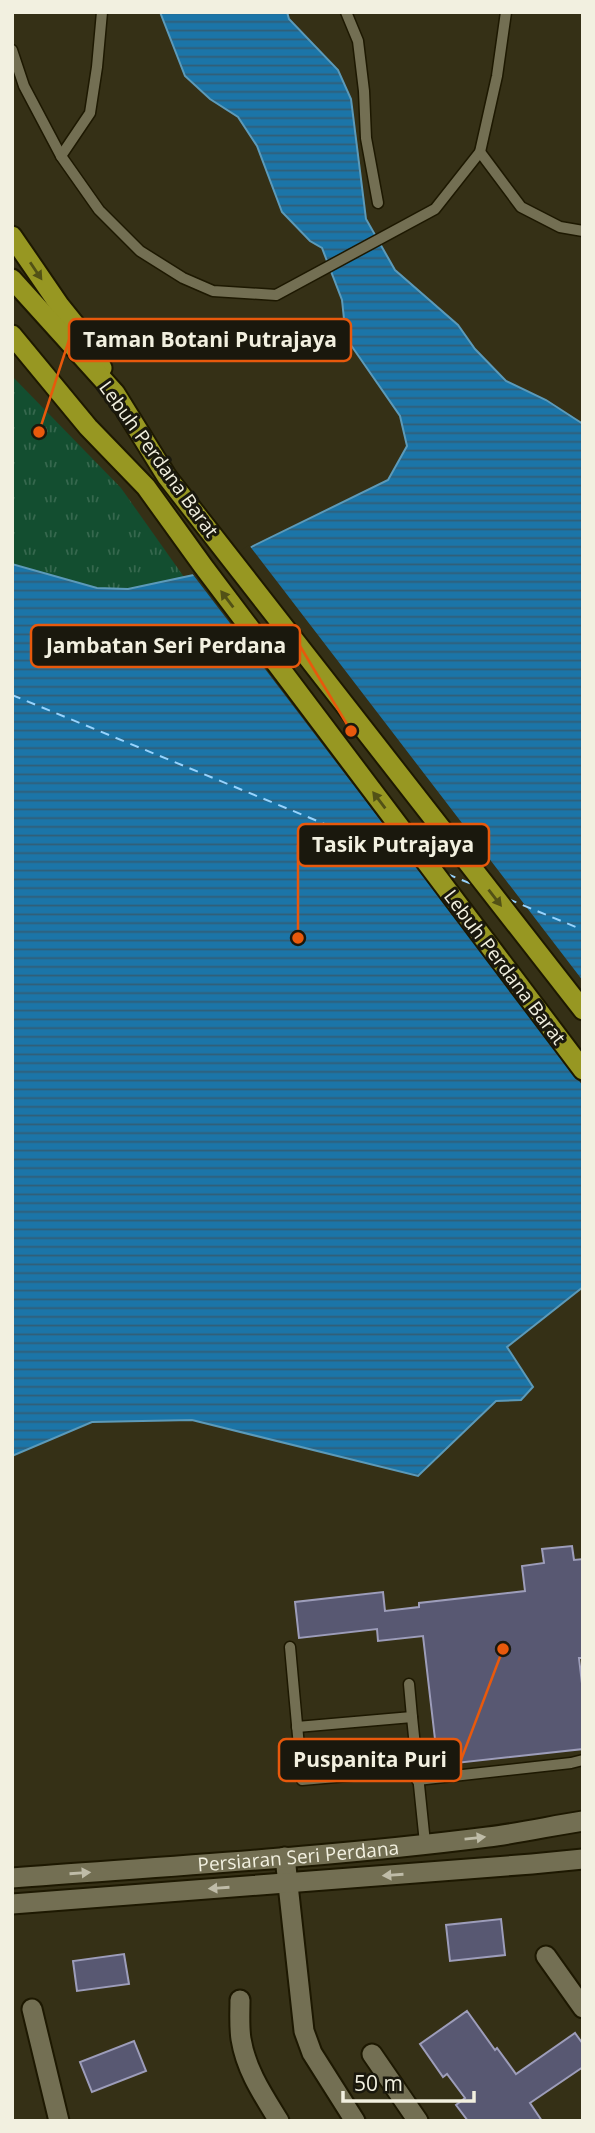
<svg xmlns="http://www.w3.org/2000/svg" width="595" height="2133" font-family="'Open Sans',sans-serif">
  <defs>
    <pattern id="park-tufts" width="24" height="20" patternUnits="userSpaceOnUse" patternTransform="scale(1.75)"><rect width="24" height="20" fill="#134e30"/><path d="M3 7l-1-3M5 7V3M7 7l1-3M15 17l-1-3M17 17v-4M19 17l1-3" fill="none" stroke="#36684e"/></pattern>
    <pattern id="water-rules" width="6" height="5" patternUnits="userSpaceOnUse" patternTransform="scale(1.75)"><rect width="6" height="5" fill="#1b75a8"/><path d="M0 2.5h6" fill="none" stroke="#325e76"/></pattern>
  </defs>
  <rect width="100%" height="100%" fill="#353016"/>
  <!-- park -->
  <path fill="url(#park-tufts)" d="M12,376l109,112 63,89 -56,12 -31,-1 -85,-24z"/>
  <!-- water -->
  <path fill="url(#water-rules)" stroke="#5c9ab9" stroke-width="2" d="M160,12h127l2,7 49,51 13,29 15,120 29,51 63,55 17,24 31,32 40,19 37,24v863l-76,60 26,40 -12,13 -25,1 -78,75 -226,-56 -100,2 -80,34v-892l85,24 31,1 89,-19 36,-24 135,-66 19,-34 -7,-30 -54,-78 -4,-38 -20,-52 -12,-7 -28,-29 -25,-66 -19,-29 -28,-18 -25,-23z"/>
  <!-- pier -->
  <path fill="#353016" d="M249,545l334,436v105l-392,-514 25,-5z"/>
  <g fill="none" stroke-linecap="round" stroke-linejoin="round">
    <!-- ferry -->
    <g stroke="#97d3fd" stroke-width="2" stroke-dasharray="9 7" stroke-linecap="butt">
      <path d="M12,695l400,165"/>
      <path d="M447,874l27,11"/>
      <path d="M508,899l75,31"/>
    </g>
  </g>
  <!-- building -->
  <g fill="#585872" stroke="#9d9dba" stroke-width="2">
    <path d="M572,1546l2,14 9,-1v99h-4l4,34v57l-145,16 -15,-129 -45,5 -1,-12 -78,9 -4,-36 88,-10 2,19 34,-4v-4l106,-12 -3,-25 22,-3 -2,-14z"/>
    <path d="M501,1919l4,36 -55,6 -4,-36z"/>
    <path d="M124,1954l5,30 -52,7 -4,-30z"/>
    <path d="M467,2011l28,39 2,-2 19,26 59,-41 8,11v23l-53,36 12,18h-74l-12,-16 9,-7 -18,-24 -4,3 -23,-33z"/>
    <path d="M134,2041l12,30 -54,21 -12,-30z"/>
  </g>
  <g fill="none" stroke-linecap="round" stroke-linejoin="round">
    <!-- service casing -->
    <g stroke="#1d1801" stroke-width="13">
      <g id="service">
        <path d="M346,12l12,29 6,50 2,47 12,65"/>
        <path d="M12,50l12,36 37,70 38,54 41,41 43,27 30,13 63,4 159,-86 45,-57 17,-76 9,-64"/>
        <path d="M480,152l41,55 39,20 23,4"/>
        <path d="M61,156l29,-43 7,-46 5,-55"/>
        <path d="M290,1647l12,133 114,-10"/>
        <path d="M409,1684l3,33"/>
        <path d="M297,1727l115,-10 13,126"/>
        <path d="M417,1780l154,-17 12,-3"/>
      </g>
    </g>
    <!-- minor casing -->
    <g stroke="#1d1801" stroke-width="23">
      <g id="minor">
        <path d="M285,1857l19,174 8,22 43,68"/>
        <path d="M546,1956l37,52"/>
        <path d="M240,2000c0,13 -1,26 1,39 5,31 22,56 38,82"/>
        <path d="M32,2009l27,112"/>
        <path d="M372,2054l46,67"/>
      </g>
    </g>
    <!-- tertiary casing -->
    <g stroke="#1d1801" stroke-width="23">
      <g id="tertiary">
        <path id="s1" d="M12,1878c159,-12 319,-21 476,-41 32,-4 63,-11 95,-16"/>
        <path d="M12,1904l520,-40 51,-5"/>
      </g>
    </g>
    <!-- primary casing -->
    <g stroke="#1d1801" stroke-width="23">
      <g id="primary">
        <path d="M12,236l48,70 25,31 17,31"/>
        <path d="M12,279l103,114 52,84 416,533"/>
        <path d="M12,335l76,92 58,60 57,79 380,504"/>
      </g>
    </g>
    <!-- service -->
    <use href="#service" stroke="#736f53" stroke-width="10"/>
    <!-- minor -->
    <use href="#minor" stroke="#736f53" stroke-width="19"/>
    <!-- tertiary -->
    <use href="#tertiary" stroke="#736f53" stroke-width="19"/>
    <!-- primary -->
    <use href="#primary" stroke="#979722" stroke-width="19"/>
  </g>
  <!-- one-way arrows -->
  <defs><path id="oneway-solid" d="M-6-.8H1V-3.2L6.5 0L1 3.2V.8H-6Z" transform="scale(1.75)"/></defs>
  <g fill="#525116">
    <use href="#oneway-solid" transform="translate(36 271) rotate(56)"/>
    <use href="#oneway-solid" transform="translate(227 599) rotate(-127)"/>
    <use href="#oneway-solid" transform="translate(379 800) rotate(-127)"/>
    <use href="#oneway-solid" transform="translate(495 898) rotate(52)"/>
  </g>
  <g fill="#bfbca8">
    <use href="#oneway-solid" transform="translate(475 1838) rotate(-6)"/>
    <use href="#oneway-solid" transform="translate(80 1873) rotate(-4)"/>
    <use href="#oneway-solid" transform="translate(393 1875) rotate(176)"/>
    <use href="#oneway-solid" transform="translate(219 1888) rotate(176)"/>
  </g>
  <g text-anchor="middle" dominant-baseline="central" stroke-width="6" stroke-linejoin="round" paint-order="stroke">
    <!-- street labels -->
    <g font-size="19" fill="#f2f0e0" stroke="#1a180d">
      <text transform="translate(159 459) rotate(54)">Lebuh Perdana Barat</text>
      <text transform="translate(505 967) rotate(53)">Lebuh Perdana Barat</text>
      <text stroke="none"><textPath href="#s1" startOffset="287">Persiaran Seri Perdana</textPath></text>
    </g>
  </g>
  <!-- callouts -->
  <path fill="none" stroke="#e8590c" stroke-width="2.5" d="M39 432L69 340M351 731L300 646M298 938L298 845M503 1649L461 1760"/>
  <g fill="#e8590c" stroke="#1a180d" stroke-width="2.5">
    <circle cx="39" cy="432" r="7"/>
    <circle cx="351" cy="731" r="7"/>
    <circle cx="298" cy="938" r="7"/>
    <circle cx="503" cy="1649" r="7"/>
  </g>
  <g fill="#1a180d" stroke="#e8590c" stroke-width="2.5">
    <rect x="69" y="319" width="282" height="42" rx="7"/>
    <rect x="31" y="625" width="269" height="42" rx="7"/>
    <rect x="298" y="824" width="191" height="42" rx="7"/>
    <rect x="279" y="1739" width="182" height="42" rx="7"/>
  </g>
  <g font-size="21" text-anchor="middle" font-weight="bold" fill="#f2f0e0">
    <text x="210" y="347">Taman Botani Putrajaya</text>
    <text x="166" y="653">Jambatan Seri Perdana</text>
    <text x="393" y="852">Tasik Putrajaya</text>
    <text x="370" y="1767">Puspanita Puri</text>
  </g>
  <!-- border -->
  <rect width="595" height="2133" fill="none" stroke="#f2f0e0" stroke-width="28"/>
  <!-- scale -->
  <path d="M343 2091v10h131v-10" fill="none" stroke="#f2f0e0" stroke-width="3.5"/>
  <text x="354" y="2091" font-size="21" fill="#f2f0e0" stroke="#1a180d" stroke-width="5" paint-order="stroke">50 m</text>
</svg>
